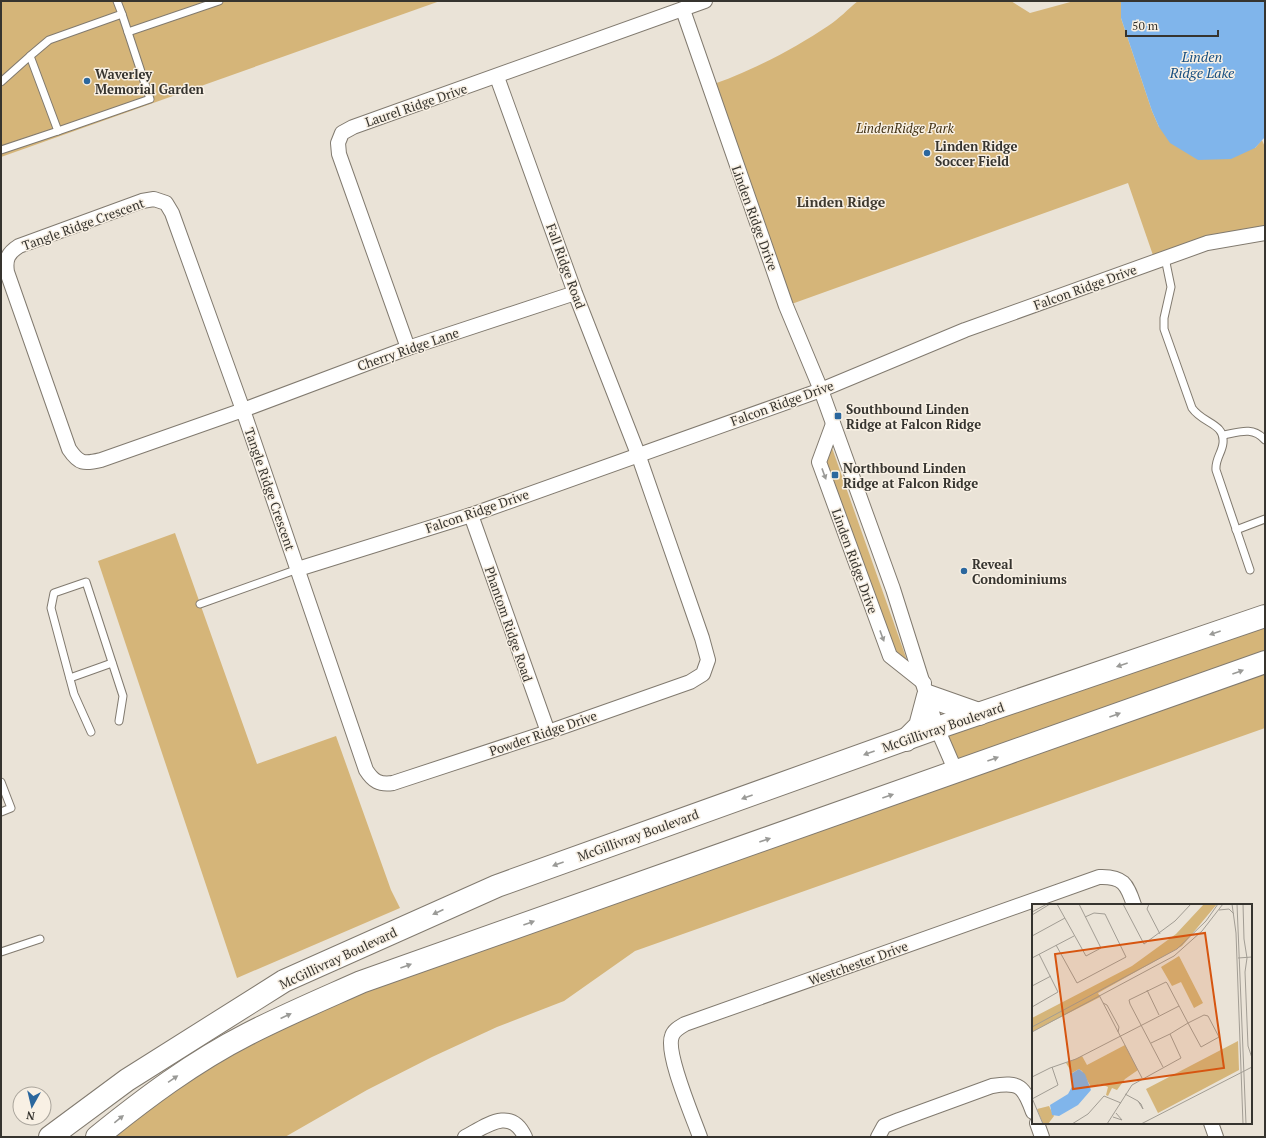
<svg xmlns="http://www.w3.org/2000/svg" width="1266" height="1138" font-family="'PT Serif',serif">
  <rect width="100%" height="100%" fill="#eae3d7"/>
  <!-- green -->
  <g fill="#d5b579">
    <path d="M1,1h439l-439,156z"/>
    <path d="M858,1h153l19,12 44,-12h47v17l31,93 7,16 96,21 7,-8 3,7v86l-110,28 -27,-78 -342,123 -78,-220c38,-12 86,-37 120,-60 11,-7 20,-17 30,-25z"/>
    <path d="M831,445l78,221 -14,-10 -69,-193z"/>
    <path d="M175,533l82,231 79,-28 55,154 9,18 -163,70 -139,-417z"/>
    <path d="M1265,616v112l-630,223 -71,50 -67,26 -65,30 -65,33 -82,47h-188l150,-103 709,-262 -19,-44z"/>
  </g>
  <!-- water -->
  <path fill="#80b5eb" d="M1121,1h144v136l-10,11 -24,11 -33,1 -28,-17 -11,-16 -7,-16 -31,-93z"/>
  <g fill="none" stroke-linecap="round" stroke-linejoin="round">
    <!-- service casing -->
    <g stroke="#817a6f" stroke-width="9">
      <g id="service">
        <path d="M128,32l91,-31"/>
        <path d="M1,82l29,-26"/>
        <path d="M58,131l92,-32 -28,-85"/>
        <path d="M1,150l57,-19 -28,-75 19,-16 73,-26 -5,-13"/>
        <path d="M1165,258l6,29 -7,31v11l28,79c11,16 33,15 31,35 -1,10 -8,16 -7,27l34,100"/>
        <path d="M1224,435c15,-3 29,-9 41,5"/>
        <path d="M1236,530l29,-11"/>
        <path d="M200,604l98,-35"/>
        <path d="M70,678l42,-15"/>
        <path d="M91,732l-17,-38 -23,-86 3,-15 32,-11 37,114 -4,25"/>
        <path d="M1,782l10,26 -10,4"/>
        <path d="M1,952l39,-13"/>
      </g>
    </g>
    <!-- minor casing -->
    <g stroke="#817a6f" stroke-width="16">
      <g id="minor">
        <path d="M683,10l103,296 35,84 72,199 44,139 19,44"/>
        <path d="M497,77l78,216 63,161 64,184 6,22 -5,14 -13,8 -142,50 -155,51c-14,2 -20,-2 -27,-13l-123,-360 -71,-197 -6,-10 -12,-4 -12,2 -123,45c-11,7 -14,13 -12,26l62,177c10,15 15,15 32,11l142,-50 165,-62 167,-55"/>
        <path d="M408,348l-69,-194 -1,-11 4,-10 11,-6 352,-126"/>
        <path d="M833,424l-14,38 71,194 34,27"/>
        <path d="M471,515l77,217"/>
        <path d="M298,569l173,-54 350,-125 144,-60 242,-87 58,-10"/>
        <path d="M1037,1123l5,14"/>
        <path d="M1211,1123l5,14"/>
        <path d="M465,1137c21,-11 46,-31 60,0"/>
        <path d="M700,1137c-7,-20 -35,-84 -28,-101 2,-6 8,-9 13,-12l414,-147c24,-1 28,7 35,28"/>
        <path d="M878,1137l6,-11 15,-6 93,-34c28,-5 32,1 41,26"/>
      </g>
    </g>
    <!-- primary casing -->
    <g stroke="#817a6f" stroke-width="24">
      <g id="primary">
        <path d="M906,740l14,-14 8,-30 51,18"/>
        <path d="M50,1137l77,-57 157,-99 213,-95 440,-158 328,-112"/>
        <path d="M97,1137c47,-38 96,-75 151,-103 37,-19 75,-35 113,-52l904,-320"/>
      </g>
    </g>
    <!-- service -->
    <use href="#service" stroke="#fff" stroke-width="7"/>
    <!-- minor -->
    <use href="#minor" stroke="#fff" stroke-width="14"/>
    <!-- primary -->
    <use href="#primary" stroke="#fff" stroke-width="22"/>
  </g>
  <!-- one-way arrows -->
  <defs><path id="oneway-solid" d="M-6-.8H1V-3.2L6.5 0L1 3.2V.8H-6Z"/></defs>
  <g fill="#9a9a97">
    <use href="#oneway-solid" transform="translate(824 474) rotate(70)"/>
    <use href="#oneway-solid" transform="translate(1215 633) rotate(161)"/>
    <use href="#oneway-solid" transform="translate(882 636) rotate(70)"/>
    <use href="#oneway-solid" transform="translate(1122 665) rotate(161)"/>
    <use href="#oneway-solid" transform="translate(1238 672) rotate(-20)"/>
    <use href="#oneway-solid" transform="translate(1115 715) rotate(-20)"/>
    <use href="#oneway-solid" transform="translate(869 753) rotate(160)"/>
    <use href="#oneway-solid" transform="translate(993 759) rotate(-20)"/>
    <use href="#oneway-solid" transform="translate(888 796) rotate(-19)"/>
    <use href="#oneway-solid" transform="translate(747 797) rotate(160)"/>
    <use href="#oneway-solid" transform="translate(765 840) rotate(-19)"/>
    <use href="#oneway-solid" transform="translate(558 864) rotate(160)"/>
    <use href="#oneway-solid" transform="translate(438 912) rotate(156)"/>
    <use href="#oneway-solid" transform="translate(529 923) rotate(-20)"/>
    <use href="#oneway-solid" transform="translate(406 966) rotate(-20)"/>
    <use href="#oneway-solid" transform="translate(286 1016) rotate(-25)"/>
    <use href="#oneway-solid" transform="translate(173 1079) rotate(-34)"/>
    <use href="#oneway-solid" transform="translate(119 1119) rotate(-39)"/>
  </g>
  <!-- markers -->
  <g fill="#2b679e" stroke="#f8f0e4" stroke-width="1.5">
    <circle cx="87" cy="81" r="4"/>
    <circle cx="927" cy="153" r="4"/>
    <rect x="834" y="412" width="8" height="8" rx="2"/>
    <rect x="831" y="471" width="8" height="8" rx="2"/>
    <circle cx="964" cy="571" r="4"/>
  </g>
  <g text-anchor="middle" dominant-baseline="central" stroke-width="3" stroke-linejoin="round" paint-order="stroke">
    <!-- poi labels -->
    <g font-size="13" font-weight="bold" fill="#36342f" stroke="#f8f0e4" text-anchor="start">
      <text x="95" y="74">Waverley<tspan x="95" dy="15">Memorial Garden</tspan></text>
      <text x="935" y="146">Linden Ridge<tspan x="935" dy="15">Soccer Field</tspan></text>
      <text x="846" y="409">Southbound Linden<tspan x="846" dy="15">Ridge at Falcon Ridge</tspan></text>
      <text x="843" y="468">Northbound Linden<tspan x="843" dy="15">Ridge at Falcon Ridge</tspan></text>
      <text x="972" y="564">Reveal<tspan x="972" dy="15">Condominiums</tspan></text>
    </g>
    <!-- street labels -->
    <g font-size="13" fill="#36342f" stroke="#f8f0e4">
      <text transform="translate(416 105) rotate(-19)">Laurel Ridge Drive</text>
      <text transform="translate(755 218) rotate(70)">Linden Ridge Drive</text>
      <text transform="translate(83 224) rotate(-20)">Tangle Ridge Crescent</text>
      <text transform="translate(566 266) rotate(70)">Fall Ridge Road</text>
      <text transform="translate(1085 287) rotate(-20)">Falcon Ridge Drive</text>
      <text transform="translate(408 349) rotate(-19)">Cherry Ridge Lane</text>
      <text transform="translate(782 403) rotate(-20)">Falcon Ridge Drive</text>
      <text transform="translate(270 489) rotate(71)">Tangle Ridge Crescent</text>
      <text transform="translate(477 511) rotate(-19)">Falcon Ridge Drive</text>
      <text transform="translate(855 561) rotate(70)">Linden Ridge Drive</text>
      <text transform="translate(509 624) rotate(71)">Phantom Ridge Road</text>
      <text transform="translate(943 727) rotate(-19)">McGillivray Boulevard</text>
      <text transform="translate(543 733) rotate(-19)">Powder Ridge Drive</text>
      <text transform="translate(638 835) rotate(-20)">McGillivray Boulevard</text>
      <text transform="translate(338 958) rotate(-25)">McGillivray Boulevard</text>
      <text transform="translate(858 963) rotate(-20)">Westchester Drive</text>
    </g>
    <!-- park labels -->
    <g font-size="13" font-style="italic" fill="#403012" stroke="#f8f0e4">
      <text x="905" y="128">LindenRidge Park</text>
    </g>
    <!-- water labels -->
    <g font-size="14" font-style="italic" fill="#164e80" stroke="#f8f0e4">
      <text x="1202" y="56">Linden<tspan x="1202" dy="16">Ridge Lake</tspan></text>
    </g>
    <!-- neighbourhood labels -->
    <g font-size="14" font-weight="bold" fill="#3e392f" stroke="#f8f0e4">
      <text x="841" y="201">Linden Ridge</text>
    </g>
  </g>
  <!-- overview -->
  <g transform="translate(1032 904)">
    <rect width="220" height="220" fill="#eae3d7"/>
    <path d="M172,0h13l-35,42 -84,47 2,4 -68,35v-14l100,-52 44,-32zM147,52l24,47 -9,5 -13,-26 -9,4 -11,-19zM206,137l1,29 -81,43 -12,-24zM93,141l13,25 -13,9 -8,11 -5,-2 -4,8 -2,-1 2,-8 -7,-3 -10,3 -9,-16 -3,-2 -7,4 -6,-10 16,-7 5,9zM17,202l5,10 -6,8h-5l-6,-15z" fill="#d5b579"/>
    <path d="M47,165l6,5 6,16 -13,15 -19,11 -7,-1 -2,-10 18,-11 5,-9 -2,-11z" fill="#80b5eb"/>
    <path fill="none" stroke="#a29d94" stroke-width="1" d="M25,0l29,52 15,-8 -22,-44M91,0l21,40 31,-23 16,-17M117,0l-2,5 13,25M200,0l4,29 7,191M205,0l9,220M211,0l1,35 3,19 -2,14 3,74 4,12M187,6l10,-1 5,5M0,8l15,-8M0,11l18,-11M0,32l33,-18M24,41l21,38 49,-26 -21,-43 -11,-1 -9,4M0,54l42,-22M206,54l14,-1M0,82l19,-10M115,86l12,25M67,91l43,83M71,99l4,2 12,22 -1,5M0,103l26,-15 -19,-38M0,123l145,-78 29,-28 12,-17M0,128l142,-76 28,-25 21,-27M119,139l19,-9 18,-11 16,-8 4,1 11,21 -18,10 -13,-24 -21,-40 -1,-1 -37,18 1,4 33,63M0,173l18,-9 26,-9 103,-53M93,190l13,7 3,3 2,5 -5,-8M0,194l11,26M0,195l26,-14 -6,-18M81,213l9,3 -6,-7M40,220l16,-10 16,-18 17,7M75,220l25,-39 49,-27 -11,-24M109,220l111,-57"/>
    <path fill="#d65510" fill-opacity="0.15" stroke="#d65510" stroke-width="2" d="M173,29l19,135 -151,21 -18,-135z"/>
    <rect width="220" height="220" fill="none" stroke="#36342f" stroke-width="2"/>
  </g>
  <!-- border -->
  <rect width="1266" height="1138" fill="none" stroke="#36342f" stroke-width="4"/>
  <!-- north arrow -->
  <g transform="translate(32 1106) rotate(188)"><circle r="19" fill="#f8f0e4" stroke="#aaa59c"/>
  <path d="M0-3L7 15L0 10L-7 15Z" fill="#2b679e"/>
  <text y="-6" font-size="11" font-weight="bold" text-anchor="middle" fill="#36342f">N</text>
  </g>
  <!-- scale -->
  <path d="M1126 30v6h92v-6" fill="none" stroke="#36342f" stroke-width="2"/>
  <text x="1132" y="30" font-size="12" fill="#36342f" stroke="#f8f0e4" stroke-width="3" paint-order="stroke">50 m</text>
</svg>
